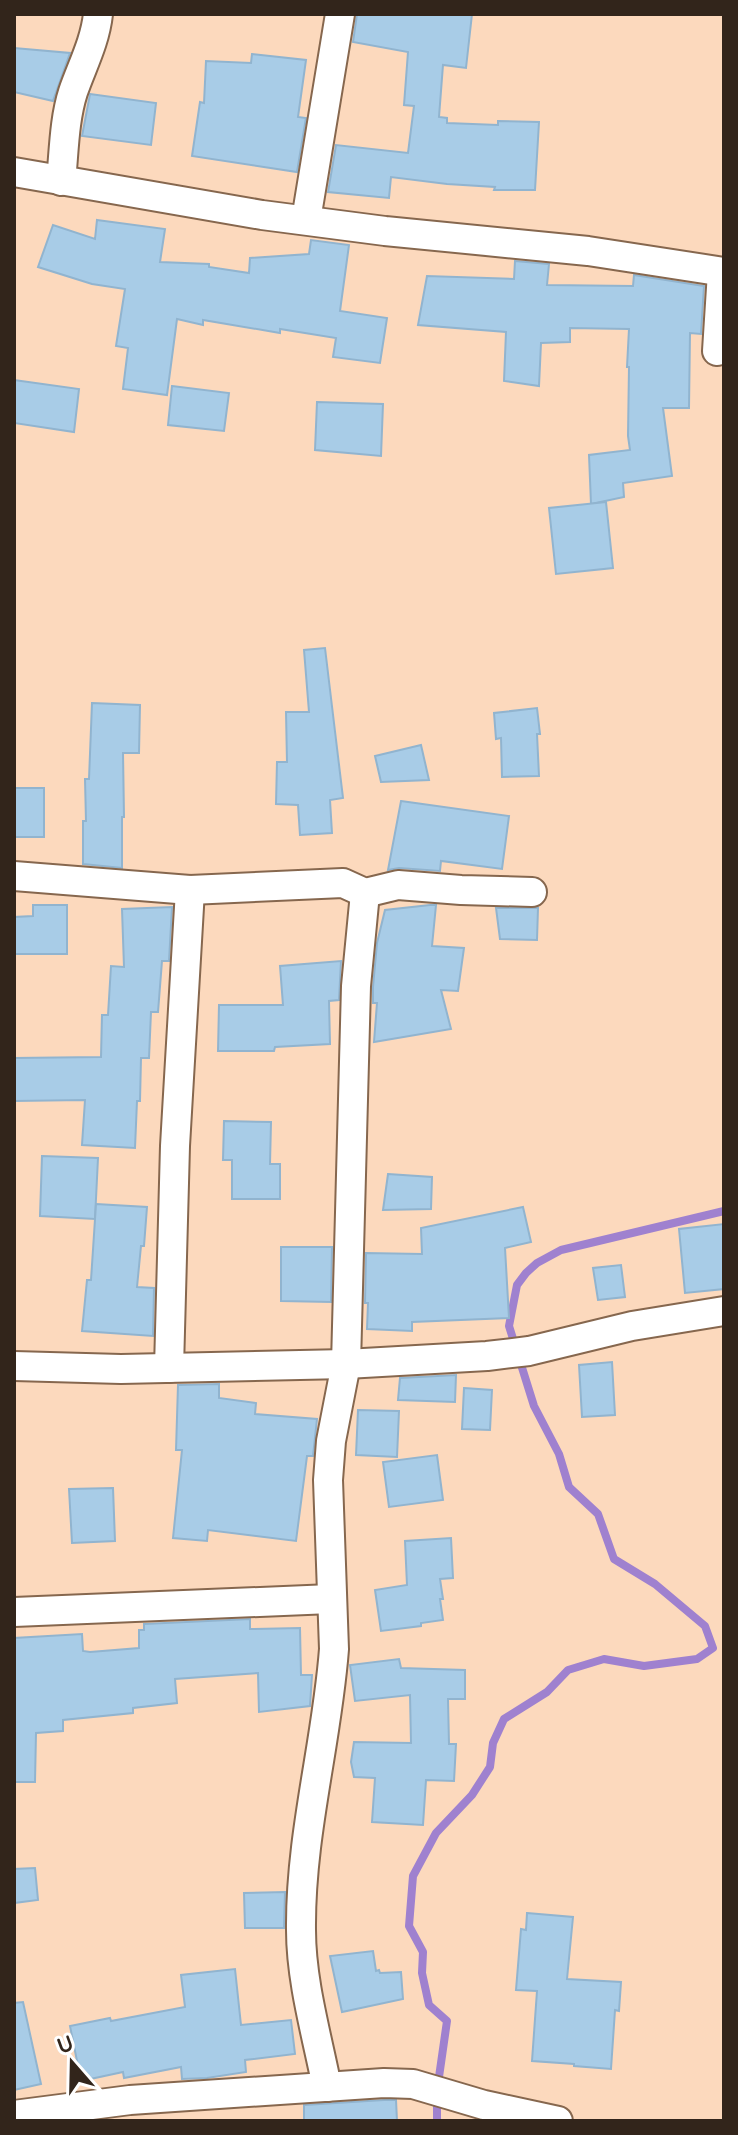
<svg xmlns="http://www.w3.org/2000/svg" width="738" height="2135" font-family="Quicksand,sans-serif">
  <rect width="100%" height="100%" fill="#fcd9bd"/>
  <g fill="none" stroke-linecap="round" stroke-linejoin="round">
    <!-- stream -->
    <g stroke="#9f81cf" stroke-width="8">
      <path d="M438,2084l9,-63 -18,-16 -7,-32 1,-21 -14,-26 4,-50 23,-43 36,-38 18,-28 3,-24 11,-24 43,-27 21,-22 36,-11 40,7 53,-7 16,-11 -8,-22 -50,-42 -41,-25 -16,-45 -29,-27 -10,-33 -25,-48 -25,-80 8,-41 9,-12 11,-10 24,-13 163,-39"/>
      <path d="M437,2121v-23"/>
    </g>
  </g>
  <!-- building -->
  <g fill="#a8cce7" stroke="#91b4cf" stroke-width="2">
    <path d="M357,14h115l-6,54 -23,-3 -4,52 8,1v5l51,2v-4l41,1 -4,68h-41l1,-3 -48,-3 -56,-7 -2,21 -61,-6 8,-47 72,8 6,-47 -10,-1 4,-53 -55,-10z"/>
    <path d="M14,48l56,5 -17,48 -39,-9z"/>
    <path d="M252,54l54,6 -8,57 8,1 -9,54 -105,-16 8,-54 4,1 2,-42 45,2z"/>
    <path d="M90,94l66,9 -5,42 -69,-9z"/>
    <path d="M97,220l68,9 -5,33 49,2v3l40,6 1,-15 59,-4 2,-14 38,5 -9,66 47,7 -7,45 -47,-6 3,-19 -56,-9v4l-77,-13v5l-26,-6 -10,76 -44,-6 5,-41 -12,-2 9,-57 -33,-5 -54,-17 15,-42 42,14z"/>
    <path d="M515,261l34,3 -2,21 86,1 1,-11 70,11 -3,48 -11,-1 -1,75h-26l9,68 -49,7 1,14 -33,7 -2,-49 41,-5 -2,-14 1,-69h-2l2,-38 -59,-1v14l-29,1 -2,43 -35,-5 2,-49 -88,-7 9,-49 87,3z"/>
    <path d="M14,380l65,9 -5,43 -60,-9z"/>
    <path d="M172,386l57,7 -5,38 -56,-6z"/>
    <path d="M317,402l66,2 -2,52 -66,-6z"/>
    <path d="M606,502l7,66 -57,6 -7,-66z"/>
    <path d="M325,648l18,150 -13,2 2,33 -32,2 -2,-30 -22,-1 1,-42h10l-1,-50h23l-5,-62z"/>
    <path d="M92,703l48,2 -1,48h-16l1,64h-2v51l-39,-4v-43h3l-1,-42h4z"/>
    <path d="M537,708l3,26h-3l2,42 -37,1 -1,-39 -5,1 -2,-26z"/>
    <path d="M421,745l8,35 -48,2 -6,-26z"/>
    <rect x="14" y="788" width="30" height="49"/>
    <path d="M401,801l108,15 -7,53 -61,-8 -1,10 -41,-3 -11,2z"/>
    <path d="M33,905h34v49h-53v-37l19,-1z"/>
    <path d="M430,905h6l-4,41 32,2 -6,43 -17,-1 10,39 -77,13 3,-39h-4v-16l4,-44 8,-33z"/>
    <path d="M172,907l-3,54h-7l-4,51h-7l-2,46h-8l-1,43h-3l-2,47 -53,-3 3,-45 -71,1v-43l87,-1 1,-42h6l3,-49 13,1 -2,-58z"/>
    <path d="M496,908h42l-1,32 -37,-1z"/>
    <path d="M341,961l-2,39 -10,1 1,43 -55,3 -1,4h-56l1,-46h64l-3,-39z"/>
    <path d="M224,1121l47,1 -1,42h10v35h-48v-39h-9z"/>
    <path d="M42,1156l56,2 -3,61 -55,-3z"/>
    <path d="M388,1174l44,3 -1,32 -48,1z"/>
    <path d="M96,1204l51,3 -3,39h-3l-4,41 17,1 -1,48 -71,-5 5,-51h4z"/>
    <path d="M523,1207l8,35 -26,6 4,70 -97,4v9l-45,-2 1,-26h-3l1,-50 56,1 -1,-26z"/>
    <path d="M724,1224v65l-39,4 -6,-64z"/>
    <path d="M281,1247h51l-1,55 -50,-1z"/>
    <path d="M621,1265l4,32 -27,3 -5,-32z"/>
    <path d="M612,1362l3,53 -33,2 -3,-52z"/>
    <path d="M456,1375l-1,27 -57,-2 2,-22z"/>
    <path d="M219,1384v14l37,5 -1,11 62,5 -4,37h-6l-11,85 -88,-11 -1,11 -34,-3 9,-88h-6l2,-65z"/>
    <path d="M464,1388l28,2 -2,40 -28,-1z"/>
    <path d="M358,1410l41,1 -2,46 -41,-2z"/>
    <path d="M437,1455l6,45 -54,7 -6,-45z"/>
    <path d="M113,1488l2,53 -43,2 -3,-54z"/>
    <path d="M451,1538l2,40 -13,1 3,20h-3l3,21 -22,3v3l-40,5 -6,-41 32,-5 -2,-44z"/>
    <path d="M250,1619v10l50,-1 1,47h11l-2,31 -51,6 -1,-39 -83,6 2,24 -44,5v5l-70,7v11l-27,2 -1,49h-21v-144l68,-4 1,17 7,1 49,-4v-18h5v-6z"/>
    <path d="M399,1659l2,9 64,2v29h-17l1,45h7l-2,37 -28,-1 -3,45 -51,-3 3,-44 -21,-1 -3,-15 3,-20 57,1 -1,-48 -55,6 -5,-36z"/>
    <path d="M35,1868l3,32 -24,3v-34z"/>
    <path d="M285,1892l-1,36h-39l-1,-35z"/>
    <path d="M527,1913l46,4 -6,62 54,3 -2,29 -4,-1 -4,59 -37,-3v-2l-42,-3 5,-70 -21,-1 5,-61 5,1z"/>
    <path d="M373,1951l3,20 3,-1 1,3 21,-1 2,27 -61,13 -12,-56z"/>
    <path d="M235,1969l6,56 50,-5 4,34 -50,6 1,12 -39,6 -25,1 -1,-12 -57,11 -1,-6 -42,9 -11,-55 40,-8 1,3 74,-14 -4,-32z"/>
    <path d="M23,2002l18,82 -27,6v-87z"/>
    <path d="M384,2100h12l1,21h-93v-16z"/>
  </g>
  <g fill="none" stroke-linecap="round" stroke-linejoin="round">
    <!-- minor casing -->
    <g stroke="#86674e" stroke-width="32">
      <g id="minor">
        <path d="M14,172l248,43 123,16 203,20 136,21"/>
        <path d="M61,181c3,-29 3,-61 12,-89 9,-26 22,-50 25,-78"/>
        <path d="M306,220l34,-206"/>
        <path d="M717,351l5,-79"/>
        <path d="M14,876l176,14 153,-7 22,10 33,-8 63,5 71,2"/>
        <path d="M14,1366l107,3 225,-5 141,-8 42,-5 103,-25 92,-15"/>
        <path d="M169,1368l6,-222 15,-256"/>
        <path d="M14,1612l317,-13"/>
        <path d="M327,2087c-10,-51 -26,-105 -26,-157 -1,-96 26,-187 33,-281l-6,-169 3,-39 15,-77 10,-378 9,-93"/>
        <path d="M14,2115l116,-15 254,-17 29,1 71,21 74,16"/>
      </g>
    </g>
    <!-- minor -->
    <use href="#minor" stroke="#fff" stroke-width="28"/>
  </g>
  <!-- border -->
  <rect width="738" height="2135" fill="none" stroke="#32251b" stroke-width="32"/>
  <!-- north arrow -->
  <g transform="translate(72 2063) rotate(340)" stroke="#ffffff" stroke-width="6" paint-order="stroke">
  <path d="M0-6L14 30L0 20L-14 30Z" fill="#32251b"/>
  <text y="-12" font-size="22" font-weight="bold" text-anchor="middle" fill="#32251b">U</text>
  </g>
</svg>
